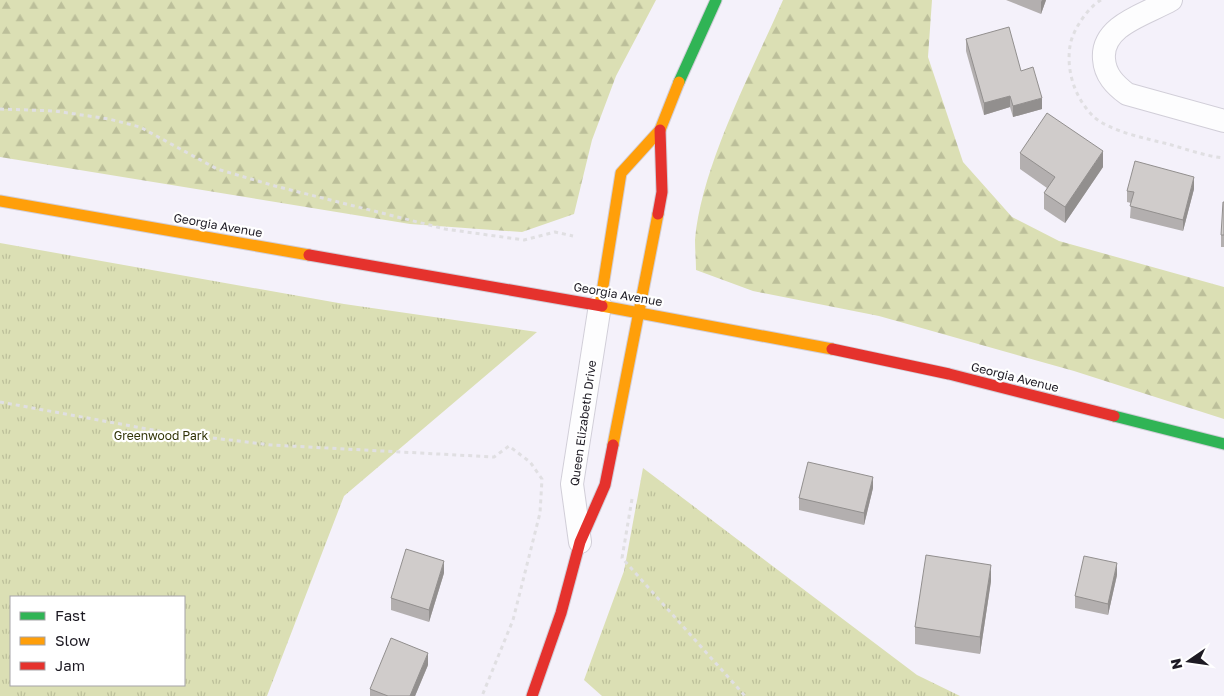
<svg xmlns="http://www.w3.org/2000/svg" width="1224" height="696" font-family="'Golos Text',sans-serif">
  <defs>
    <pattern id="grass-tufts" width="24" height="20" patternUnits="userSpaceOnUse" patternTransform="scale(1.25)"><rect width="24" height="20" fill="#dbdfb4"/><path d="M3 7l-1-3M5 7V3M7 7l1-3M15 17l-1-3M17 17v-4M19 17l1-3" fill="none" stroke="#bcbf9a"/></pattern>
    <pattern id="forest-firs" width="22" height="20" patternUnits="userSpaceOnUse" patternTransform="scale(1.25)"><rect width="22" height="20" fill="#dbdfb4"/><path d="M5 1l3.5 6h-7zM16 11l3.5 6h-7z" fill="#bcbf9a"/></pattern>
  </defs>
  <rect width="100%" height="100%" fill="#f4f1fa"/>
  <!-- grass -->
  <g fill="url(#grass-tufts)" fill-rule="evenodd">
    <path d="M0,243l344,61 193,28 -193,164 -77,200h-267zM184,597v88h-173v-88z"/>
    <path d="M643,468l274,207 43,21h-358l-18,-16 40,-109z"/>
  </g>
  <!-- forest -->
  <g fill="url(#forest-firs)">
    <path d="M0,0h656l-40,76 -24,64 -18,74 -52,18 -112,-8 -410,-67z"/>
    <path d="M783,0h149l-4,57 35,105 49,55 47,24 165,46v132l-150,-48 -195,-55 -126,-25 -57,-21c0,-10 -1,-20 -1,-30 6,-74 58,-171 88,-240z"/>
  </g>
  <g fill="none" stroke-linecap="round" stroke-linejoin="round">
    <!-- street casing -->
    <g stroke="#d1ced8" stroke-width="24">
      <g id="street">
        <path d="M1171,0c-24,14 -70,25 -67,59 1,16 11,26 23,35l97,27"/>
        <path d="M580,542l-8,-58 28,-179"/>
      </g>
    </g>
    <!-- fast casing -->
    <g stroke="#d1ced8" stroke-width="13">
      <g id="fast">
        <path d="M679,82l37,-82"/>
        <path d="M1114,416l110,28"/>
      </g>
    </g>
    <!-- slow casing -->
    <g stroke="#d1ced8" stroke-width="13">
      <g id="slow">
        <path d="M0,201l309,54"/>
        <path d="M600,305l21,-132 39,-43 19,-48"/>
        <path d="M602,306l230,43"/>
        <path d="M613,445l45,-231"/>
      </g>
    </g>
    <!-- jam casing -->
    <g stroke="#d1ced8" stroke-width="13">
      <g id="jam">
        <path d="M658,214l4,-22 -2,-62"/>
        <path d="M309,255l293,51"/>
        <path d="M832,349l117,25 165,42"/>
        <path d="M532,696l29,-83 19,-71 25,-57 8,-40"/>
      </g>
    </g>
    <!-- path -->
    <g stroke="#e0dfe2" stroke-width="3" stroke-dasharray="4 4" stroke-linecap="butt">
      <path d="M1101,0c-13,7 -29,31 -31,46 -4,25 5,52 23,70 15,15 55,23 75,28 18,5 37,12 56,14"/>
      <path d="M0,109l55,2 54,8 31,8 77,42 58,17 170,43 79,11 31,-8 18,4"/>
      <path d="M0,402l164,30 107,13 223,12 15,-11 21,16 12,17 -2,34 -27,107 -31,76"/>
      <path d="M632,499l-10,59 123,138"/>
    </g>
    <!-- street -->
    <use href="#street" stroke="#fdfdfe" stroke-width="22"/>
    <!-- fast -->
    <use href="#fast" stroke="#30b455" stroke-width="11"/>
    <!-- slow -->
    <use href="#slow" stroke="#ff9f0a" stroke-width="11"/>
    <!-- jam -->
    <use href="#jam" stroke="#e5322d" stroke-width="11"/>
  </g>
  <!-- wall -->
  <g fill="#b3afaf">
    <path d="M1006,0h40l-5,14z"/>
    <path d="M966,39l55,32 21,38 -29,8 -3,-10 -26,8 -18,-64z"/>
    <path d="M1020,153l83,14 -38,56 -21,-14v-16l3,-5 -27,-19z"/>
    <path d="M1194,189l-11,42 -53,-13 1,-15 -4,-1v-11z"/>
    <path d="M1224,202v45h-3v-12z"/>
    <path d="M873,488l-9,37 -65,-15v-12z"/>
    <path d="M444,573l-15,49 -38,-12v-12z"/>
    <path d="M1117,575l-9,40 -33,-7v-12z"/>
    <path d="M991,581l-11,73 -65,-10v-17z"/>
    <path d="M428,665l-13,31h-45v-7z"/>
  </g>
  <!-- shaded-wall -->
  <g fill="#928f8e">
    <path d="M1042,0h4l-5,14v-12z"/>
    <path d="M1010,96v11l-26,8v-12z"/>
    <path d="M1042,98v11l-29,8v-11z"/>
    <path d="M1103,151v16l-38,56v-16z"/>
    <path d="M1194,177v12l-11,42v-11z"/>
    <path d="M873,477v11l-9,37v-12z"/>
    <path d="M444,561v12l-15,49v-12z"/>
    <path d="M1117,563v12l-9,40v-11z"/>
    <path d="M991,565v16l-11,73v-17z"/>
    <path d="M428,653v12l-13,31h-5z"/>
  </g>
  <!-- building -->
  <g fill="#d0cccb" stroke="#928f8e">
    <path d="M1009,27l12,44 12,-4 9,31 -29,8 -3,-10 -26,7 -18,-64z"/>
    <path d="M1047,113l56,38 -38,56 -21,-14 11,-16 -35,-24z"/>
    <path d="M1135,161l59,16 -11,43 -53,-14 4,-14 -7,-1z"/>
    <path d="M1223,202h1v33h-3z"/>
    <path d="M808,462l65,15 -9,36 -65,-15z"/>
    <path d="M406,549l38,12 -15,49 -38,-12z"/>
    <path d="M926,555l65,10 -11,72 -65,-10z"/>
    <path d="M1084,556l33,7 -9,41 -33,-8z"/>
    <path d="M391,638l37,15 -18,43h-22l-18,-7z"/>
  </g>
  <g text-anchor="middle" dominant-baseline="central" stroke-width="4.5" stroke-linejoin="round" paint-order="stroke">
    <!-- street labels -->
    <g font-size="12" fill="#1d1a23" stroke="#fff">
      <text transform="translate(218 225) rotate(10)">Georgia Avenue</text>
      <text transform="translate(618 294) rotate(10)">Georgia Avenue</text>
      <text transform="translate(1015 377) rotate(14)">Georgia Avenue</text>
      <text transform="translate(583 423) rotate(-82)">Queen Elizabeth Drive</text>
    </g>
    <!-- park labels -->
    <g font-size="12" fill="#303306" stroke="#fff">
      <text x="161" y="435">Greenwood Park</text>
    </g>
  </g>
  <!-- legend -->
  <rect x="10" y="596" width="175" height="90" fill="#ffffff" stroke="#a5a3a7"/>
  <rect x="20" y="612" width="25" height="8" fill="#30b455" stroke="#a5a3a7"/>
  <text x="55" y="621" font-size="15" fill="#1d1a23">Fast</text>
  <rect x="20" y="637" width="25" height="8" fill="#ff9f0a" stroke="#a5a3a7"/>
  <text x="55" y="646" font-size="15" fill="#1d1a23">Slow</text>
  <rect x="20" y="662" width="25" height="8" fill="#e5322d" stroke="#a5a3a7"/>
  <text x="55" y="671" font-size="15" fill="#1d1a23">Jam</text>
  <!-- north arrow -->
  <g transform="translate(1189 661) rotate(257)" stroke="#ffffff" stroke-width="4" paint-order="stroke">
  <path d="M0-4L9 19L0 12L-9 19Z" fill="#1d1a23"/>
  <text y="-8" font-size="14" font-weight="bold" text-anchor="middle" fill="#1d1a23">N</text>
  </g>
</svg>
